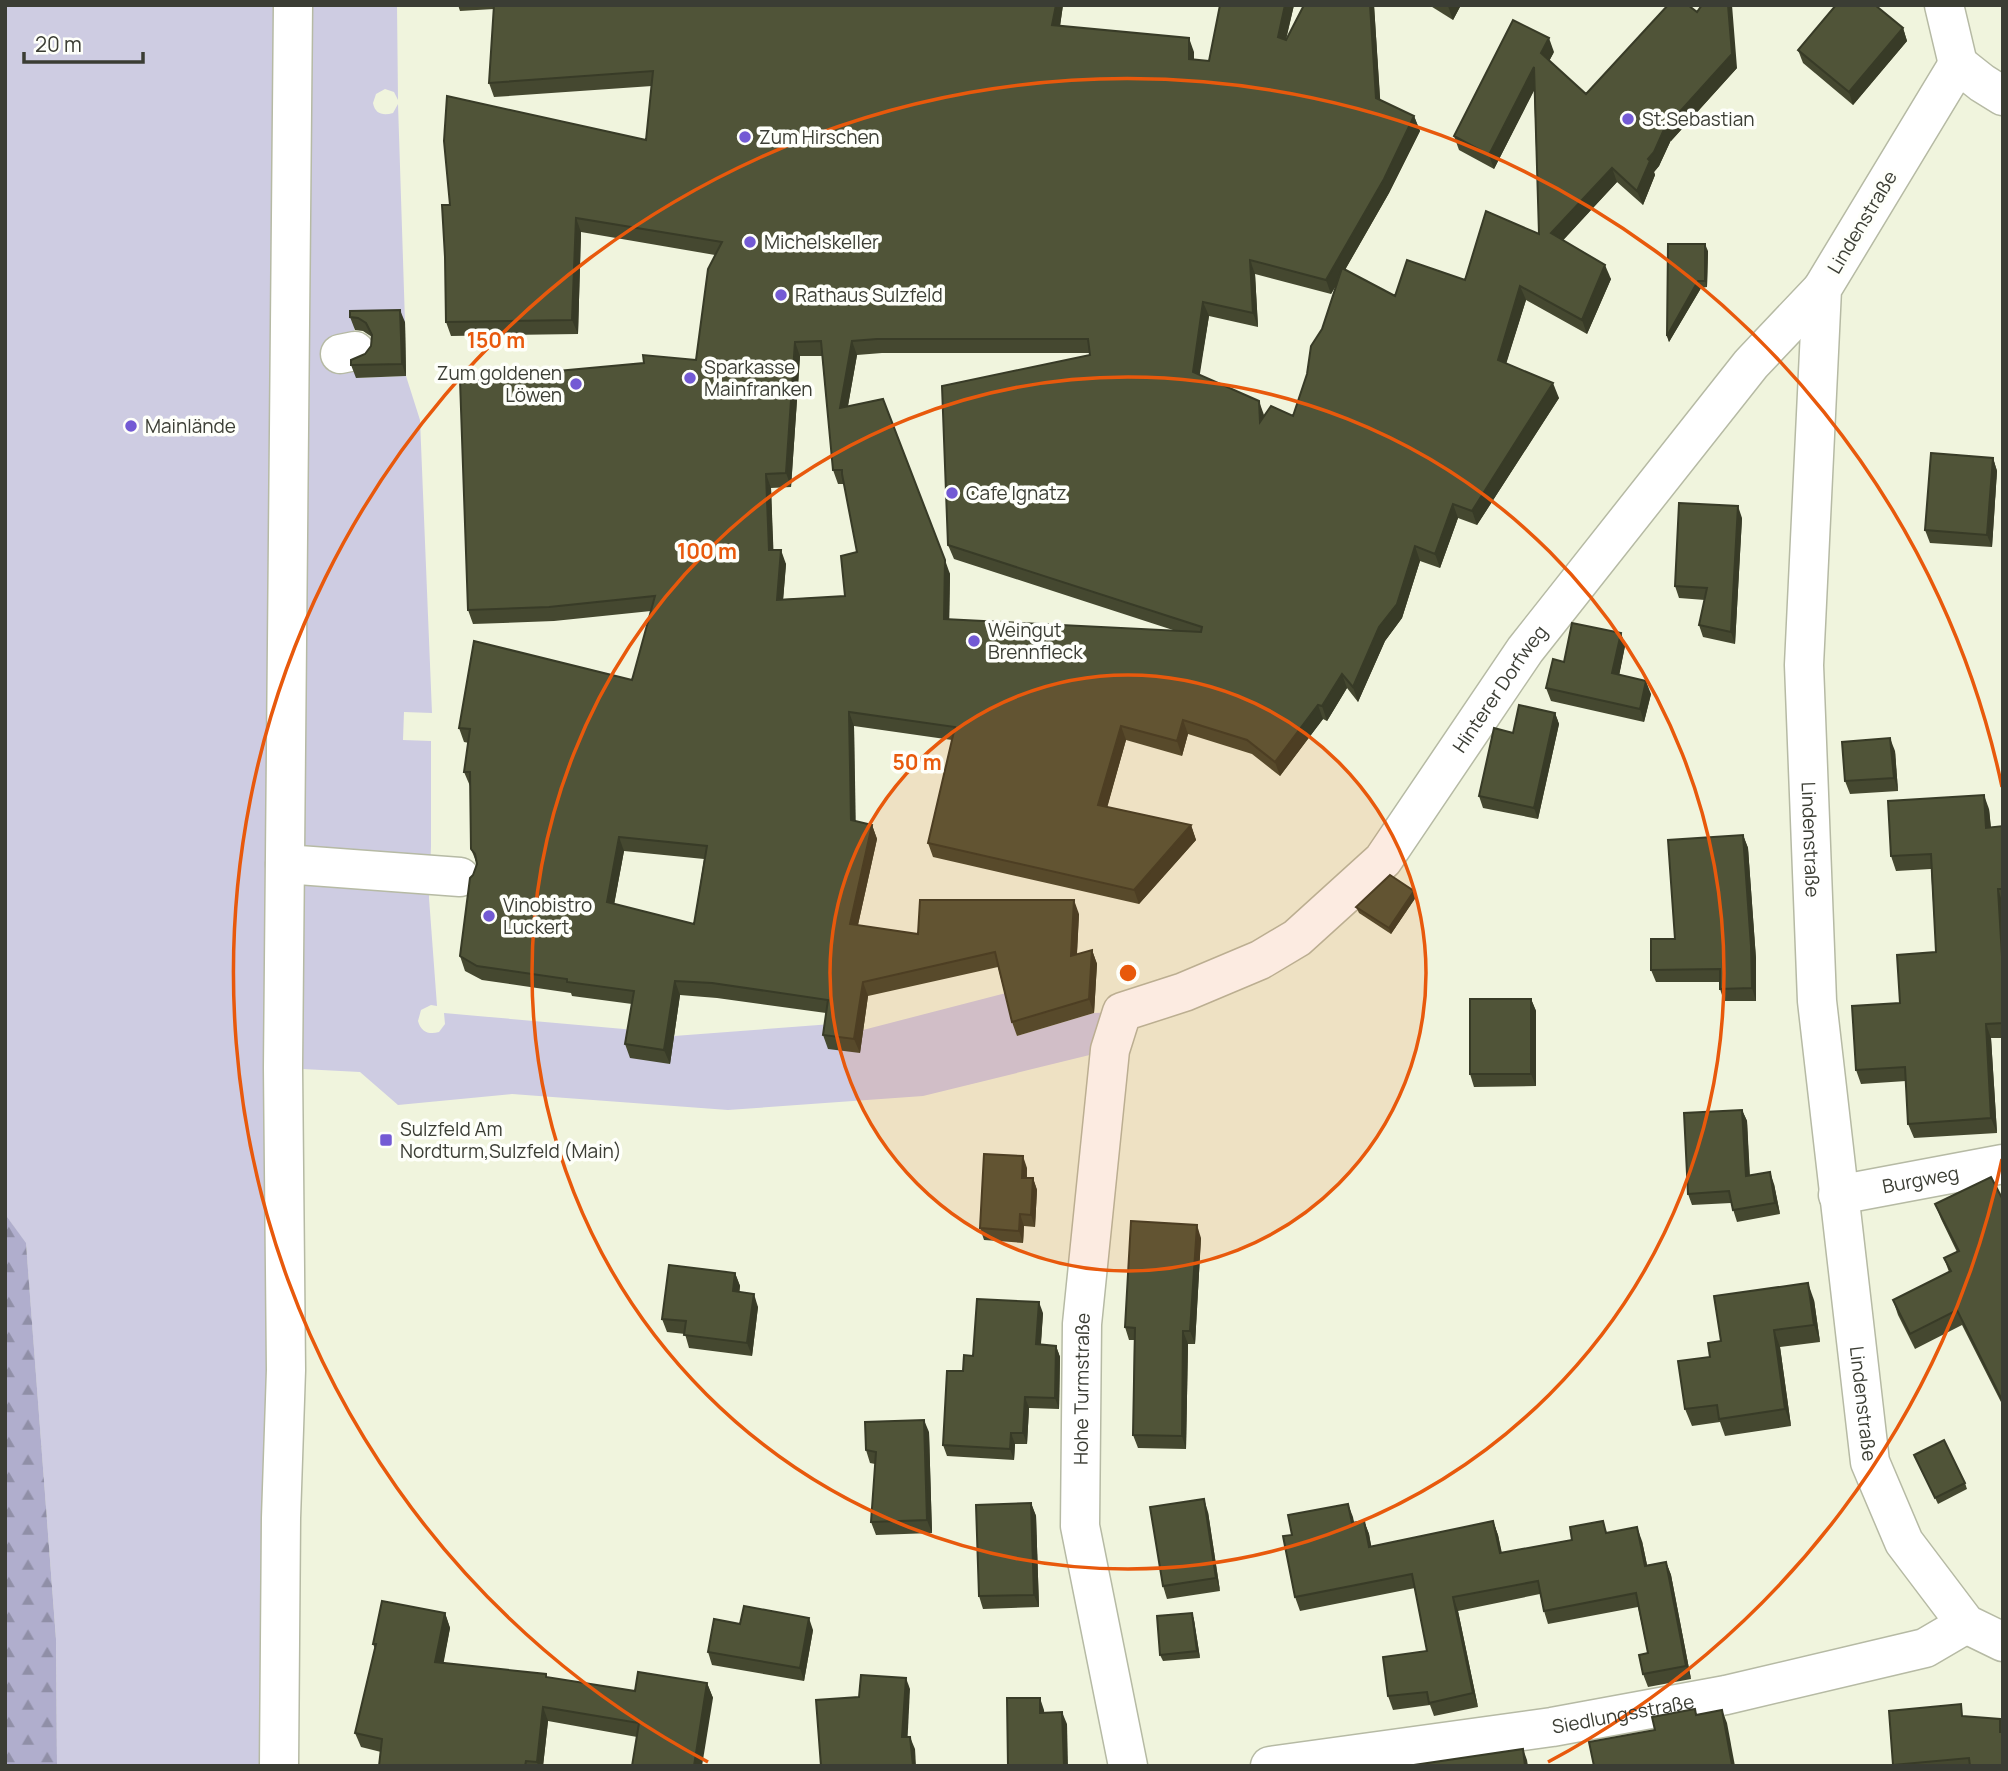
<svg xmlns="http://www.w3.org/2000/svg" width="2008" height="1771" font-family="Manrope,sans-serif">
  <defs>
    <pattern id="forest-firs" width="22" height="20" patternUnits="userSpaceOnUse" patternTransform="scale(1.75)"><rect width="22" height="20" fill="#b0aecd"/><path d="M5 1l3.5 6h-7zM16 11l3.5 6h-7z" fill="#908fa7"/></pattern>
  </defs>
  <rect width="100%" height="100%" fill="#f0f4dd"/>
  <!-- grass -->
  <path fill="#cecce2" d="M5,5h392l1,95 -4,-8 -9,-3 -9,5 -3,9c2,11 10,13 20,10l5,-9 7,218 -51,2 2,54 50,-2 14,44 12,293 -28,-1 -1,28 28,1v105l-2,52 8,108 -6,-1 -10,5 -3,11c3,11 11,14 21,11l6,-8 -1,-11 191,17 34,34 5,-28 158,-12 27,29 4,-23 143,-37 11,43 77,-23 28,-1 -12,38 -187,46 -195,14 -216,-16 -114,11 -38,-33 -77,-4 -4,698h-222l-1,-127 -30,-395 -21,-30z"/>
  <!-- forest -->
  <path fill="url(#forest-firs)" d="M5,1214l21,29 30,396 1,127h-52z"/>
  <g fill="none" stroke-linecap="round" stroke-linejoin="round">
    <!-- minor casing -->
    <g stroke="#b6baa4" stroke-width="41">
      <g id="minor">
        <path d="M1944,5l14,59"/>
        <path id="s1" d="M1958,64l-136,225 -18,376 13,336 53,461 34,80 62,82 37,18"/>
        <path d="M1958,64l24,19 21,13"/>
        <path d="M340,354l15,-3"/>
        <path d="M285,864l175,13"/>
        <path id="s2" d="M1838,1195l165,-31"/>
        <path id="s3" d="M1128,1766l-48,-240 2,-202 28,-274 12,-38 62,-20 76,-32 37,-22 86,-78 142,-210 226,-286 71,-75"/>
        <path id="s4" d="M1270,1766l282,-39 174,-32 199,-47 41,-24"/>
      </g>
    </g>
    <!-- secondary casing -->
    <g stroke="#b6baa4" stroke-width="41">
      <path id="secondary" d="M279,1766l2,-248 5,-148 -3,-302 10,-1063"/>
    </g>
    <!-- minor -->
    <use href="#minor" stroke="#fff" stroke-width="38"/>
    <!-- secondary -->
    <use href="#secondary" stroke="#fff" stroke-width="38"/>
  </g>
  <!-- wall -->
  <g fill="#454830" fill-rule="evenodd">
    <path d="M458,5h605l-3,21 134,26v8l15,1 11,-56h74l-8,35 18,-35h70l6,95 34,16 6,15 -31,62 -44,77 50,26 70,-16 74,-46 -5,-144 -40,79 -35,-19 -5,-14 100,-84 -5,9 37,33 151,-26 -66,73v-1l-12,26 -5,6 1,3 -12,30 -26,-23 -54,58 48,39 -24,55 -61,-34 -20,63 53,35 -82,127 -19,-7 -18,50 -20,-7 -18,57 -17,23 -27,61 -11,-14 -20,33 -4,-2 -43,57 -28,-22 -64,-20 -6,22 -56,-16 -19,67 84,18 5,15 -57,64 -206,-47 -5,-14 24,-103 -98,-14 1,95 17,4 5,14 -19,86 60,9 161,-20 -2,40 15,-4 5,14 -3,49 -77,23 -5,-14 -14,-55 -130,29 -8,57 -32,-4 -5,-14 3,-22 -109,-15 -37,-3 -10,69 -40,-6 -5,-14 7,-40 -60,-8 -1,-3 -89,-13 -17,-9 -5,-15 13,-81 4,-11 -6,-15 -1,-63 -6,-14 5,-29 -5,-1 -5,-14 173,-48 19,-69 -97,10 -81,3 -5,-14 228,-250 19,-105 -134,-23 -3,102 -127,2 -5,-14 4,-117 196,-65 6,-54 -158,11 -5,-14 5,-74 -34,2zM1255,274l76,20 6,-10 -44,132h-29l-65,-41 10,-59 49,11zM882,353h207l1,2 -142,190 6,14 222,72 -227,-12 1,-45 -102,-168 9,-51zM800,356h22l11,114 5,14h6l13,68 -12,44 -62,3 3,-35 -13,-14 -2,-62 20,-1zM624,851l80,8 -10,65 -80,-20z"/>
    <path d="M1429,5h32l-8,15z"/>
    <path d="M1903,28l4,13 -54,64 -50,-42 -5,-13z"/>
    <path d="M1708,251l-1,36 -6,1 -32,54 -2,-6z"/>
    <path d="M350,317l55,5 1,54 -50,2 -5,-13 14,-11 6,-8 1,-9 -9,-6 -8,-1z"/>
    <path d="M1993,458l4,13 -5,76 -62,-4 -5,-13z"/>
    <path d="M1742,518l-7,126 -32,-7 -4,-12 6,-25 -26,-2 -4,-12z"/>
    <path d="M1621,633l4,13 -6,29 32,19 -7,28 -93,-21 -5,-13 18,-26z"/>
    <path d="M1555,713l4,11 -21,95 -55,-11 -4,-12 34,-63z"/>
    <path d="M1895,751l3,40 -48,3 -5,-13z"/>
    <path d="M1989,809l2,18 12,-1v212h-12l6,95 -83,5 -6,-14 -2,-43 -45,3 -5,-14 44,-67 36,-51 -5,-83 -35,2 -5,-15z"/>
    <path d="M1743,835l5,13 8,111v42h-32l-4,-12v-7h-64l-5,-12 24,-31z"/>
    <path d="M1414,891l2,6 -25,37 -32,-21 -3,-6z"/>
    <path d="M1531,999l5,12v75l-62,1 -4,-13z"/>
    <path d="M1742,1110l5,11 3,55 24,8 6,30 -43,8 -6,-19 -39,2 -4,-11z"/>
    <path d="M1027,1168v10h6l4,12 -2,37 -11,-1 -1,17 -39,-3 -4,-12z"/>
    <path d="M2003,1200v206l-41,-81 -47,24 -17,-34 -5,-15 56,-28 -5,-14 13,-6 -16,-33 -6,-15z"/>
    <path d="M1201,1238l-6,106h-7l-2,105 -48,-1 -5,-13 1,-95h-5l-4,-13z"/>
    <path d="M735,1273l5,13 -1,6 19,15 -6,49 -63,-8 -4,-14 -18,-2 -5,-13z"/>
    <path d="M1814,1300l6,42 -40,5 11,79 -66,10 -5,-14 -28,4 -7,-17 36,-68z"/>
    <path d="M1043,1313l-2,31 15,2 4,11 -1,52 -30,-1 -2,36h-12l-1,16 -67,-4 -4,-11 20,-74 10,-15z"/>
    <path d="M929,1432l3,101 -56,2 -5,-13 4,-58 -5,-1 -4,-13z"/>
    <path d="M1914,1455l51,28 2,6 -29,15z"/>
    <path d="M1031,1503l5,13 3,91 -56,2 -4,-13z"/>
    <path d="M1348,1504l6,19 10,-2 5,13 2,13 122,-26 5,14 4,18 106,-20 34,8 5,24 19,-3 5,13 20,104 -43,8 -5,-13 5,-21 -10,-46 -90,17 -4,-13 -4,-17 -82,17 20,96 -44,9 -4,-11 -37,5 -5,-14 39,-45 -12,-63 -115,23 -5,-14 -3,-62z"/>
    <path d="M1208,1512l12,79 -53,8 -4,-13z"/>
    <path d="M445,1613l5,15 -7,35 103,11 1,3 88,14 72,-8 6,15 -76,39 -89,-16 -5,45h-164l2,-14 -20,-5 -6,-14 20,-84 -2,-5z"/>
    <path d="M1192,1613l2,7 6,38 -37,3 -3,-6z"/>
    <path d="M740,1624l73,6 -9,51 -92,-16 -4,-13z"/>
    <path d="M1889,1711l111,8 3,7v40h-110z"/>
  </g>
  <!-- shaded-wall -->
  <g fill="#383b27">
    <path d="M1056,5h7l-5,35 -6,-15z"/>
    <path d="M1285,5h9l-11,46 -5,-14z"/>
    <path d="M1370,5h4l7,107 -5,-14z"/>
    <path d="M1449,5h12l-8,15 -5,-14z"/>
    <path d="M1728,5h4l5,63 -66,73v-1l-12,26 -5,6 1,3 -12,30 -6,-14 11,-32z"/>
    <path d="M1903,28l4,13 -54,64 -4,-13z"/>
    <path d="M1189,38l5,14v21l-5,-14z"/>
    <path d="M1549,38l5,14 -8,15 -5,-14z"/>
    <path d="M1534,67l5,14 -45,88 -5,-14z"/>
    <path d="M1414,116l6,15 -31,62 -58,101 -5,-14z"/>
    <path d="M1612,168l5,14 -61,66 -5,-15z"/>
    <path d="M576,218l5,14 -3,102 -6,-14z"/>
    <path d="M1705,244l3,7 -1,36 -2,-6z"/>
    <path d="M1250,260l5,14 3,53 -5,-14z"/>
    <path d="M1605,265l6,14 -24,55 -5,-14z"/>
    <path d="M1698,281l3,7 -32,54 -2,-6z"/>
    <path d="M1520,286l6,14 -23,74 -5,-14z"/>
    <path d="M1203,302l6,14 -11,70 -5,-14z"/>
    <path d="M400,310l5,12 1,54 -4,-12z"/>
    <path d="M852,341l5,14 -12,67 -5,-14z"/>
    <path d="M795,342l5,14 -9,131 -5,-14z"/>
    <path d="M1553,383l6,15 -82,127 -5,-14z"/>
    <path d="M1259,401l5,14 1,21 -5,-14z"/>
    <path d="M1993,458l4,13 -5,76 -5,-12z"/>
    <path d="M766,474l5,14 3,76 -5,-14z"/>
    <path d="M1453,504l5,14 -18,50 -5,-14z"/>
    <path d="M1738,506l4,12 -7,126 -4,-12z"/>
    <path d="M1415,546l5,15 -18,57 -17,23 -27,61 -5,-15z"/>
    <path d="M781,550l5,14 -4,50 -5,-14z"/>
    <path d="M945,560l5,14 -1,59 -5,-14z"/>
    <path d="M1621,633l4,13 -8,40 -5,-13z"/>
    <path d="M1342,674l5,14 -20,33 -5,-15z"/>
    <path d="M1646,681l5,13 -7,28 -4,-13z"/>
    <path d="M1318,705l5,14 -43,57 -5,-14z"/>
    <path d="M849,712l5,14 2,108 -5,-14z"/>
    <path d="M1555,713l4,11 -21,95 -4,-11z"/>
    <path d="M1183,720l5,14 -6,22 -5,-15z"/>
    <path d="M1121,726l5,14 -22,79 -6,-14z"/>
    <path d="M1890,738l5,13 3,40 -4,-13z"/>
    <path d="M1984,795l5,14 3,33 -6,-14z"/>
    <path d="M872,825l5,14 -22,99 -5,-14z"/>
    <path d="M1191,825l5,15 -57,64 -5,-14z"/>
    <path d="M1743,835l5,13 8,111v42l-4,-13z"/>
    <path d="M619,837l5,14 -12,65 -5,-14z"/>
    <path d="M1998,889l5,15v71z"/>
    <path d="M1414,891l2,6 -25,37 -2,-6z"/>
    <path d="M1074,900l5,14 -3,56 -5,-14z"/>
    <path d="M1092,950l5,14 -3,49 -5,-14z"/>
    <path d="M675,981l5,14 -10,69 -6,-14z"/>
    <path d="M863,982l5,14 -8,57 -6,-14z"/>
    <path d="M1531,999l5,12v75l-5,-12z"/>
    <path d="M1986,1024l5,14 6,95 -6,-15z"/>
    <path d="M1742,1110l5,11 3,67 -4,-12z"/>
    <path d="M1023,1156l4,12 -1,22 -4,-12z"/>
    <path d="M1770,1172l4,12 6,30 -5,-11z"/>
    <path d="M1033,1178l4,12 -2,37 -4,-12z"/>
    <path d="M1020,1214l4,12 -1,17 -4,-12z"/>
    <path d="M1197,1225l4,13 -6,106 -5,-13z"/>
    <path d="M735,1273l5,13 -2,18 -5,-13z"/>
    <path d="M1808,1283l6,17 6,42 -6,-17z"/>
    <path d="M754,1294l4,13 -6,49 -5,-13z"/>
    <path d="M1039,1302l4,11 -3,42 -4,-11z"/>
    <path d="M1774,1330l6,17 11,79 -6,-17z"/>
    <path d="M1183,1331l5,13 -2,105 -4,-13z"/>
    <path d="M1056,1346l4,11 -1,52 -4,-11z"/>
    <path d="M1025,1397l4,11 -2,36 -4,-11z"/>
    <path d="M924,1420l5,12 3,101 -5,-13z"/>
    <path d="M1011,1433l4,11 -1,16 -4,-11z"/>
    <path d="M1204,1499l4,13 12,79 -4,-13z"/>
    <path d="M1031,1503l5,13 3,91 -5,-12z"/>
    <path d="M1348,1504l5,13 4,20 -5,-14z"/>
    <path d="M1364,1521l5,13 5,26 -5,-13z"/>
    <path d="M1493,1521l5,14 6,32 -4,-14z"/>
    <path d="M1637,1527l5,14 8,38 -5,-13z"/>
    <path d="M1666,1562l5,13 20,104 -5,-13z"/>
    <path d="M1453,1597l5,14 20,96 -5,-14z"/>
    <path d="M445,1613l5,15 -9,49 -6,-15z"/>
    <path d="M1192,1613l2,7 6,38 -3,-7z"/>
    <path d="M809,1618l4,12 -9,51 -4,-13z"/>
    <path d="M906,1678l4,11 -3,60 -5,-12z"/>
    <path d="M707,1683l6,15 -11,68h-8z"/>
    <path d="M1040,1698l4,12 1,15 -5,-12z"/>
    <path d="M543,1707l5,14 -5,45h-5l-1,-4z"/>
    <path d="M1722,1710l5,13 8,43 -3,-1z"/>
    <path d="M1062,1712l5,12 1,42h-4z"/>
    <path d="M2000,1719l3,7v14l-3,-8z"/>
    <path d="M910,1737l5,12 1,17h-3z"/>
    <path d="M1523,1749l4,11 1,6h-3z"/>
  </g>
  <!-- building -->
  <g fill="#505438" stroke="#383b27" stroke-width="2" fill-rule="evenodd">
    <path d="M494,5h562l-4,20 137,13v21l20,2 11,-56h65l-7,32 8,3 18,-35h66l6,93 38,18 -30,63 -58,101 -76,-20 3,53 -50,-11 -10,70 66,29 1,21 11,-16 22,10 14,-42 4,-28 11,-17 20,-61 53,28 12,-36 58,20 21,-69 53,23 -5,-167 -45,88 -35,-19 59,-116 36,18 -8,15 45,41 82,-89h20l9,7 5,-7h26l4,49 -66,73v-2l-12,27 -6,7 2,2 -13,30 -25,-23 -61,65 54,32 -23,55 -62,-34 -22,74 55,23 -81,128 -19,-7 -18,50 -20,-8 -18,58 -18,23 -26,60 -11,-13 -20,32 -4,-1 -43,57 -28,-22 -64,-20 -6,21 -56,-15 -23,79 93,20 -57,65 -206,-47 27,-116 -106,-15 2,108 21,5 -22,99 68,10 2,-34h154l-3,56 21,-6 -3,49 -77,23 -17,-70 -132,30 -9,57 -31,-4 5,-35 -116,-17 -37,-2 -11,69 -39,-6 9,-53 -67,-9v-3l-90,-13 -17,-10 10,-78 3,-3 4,-11 -2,-10 -4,-5 -1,-77h-6l6,-43 -11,-1 15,-87 158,39 23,-84 -106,11 -81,3 -8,-230 184,-17 -1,-8 53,5 12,-91 14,-27 -146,-24 -4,102 -126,2 -1,-65 -3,-52h8l-6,-64 3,-45 199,44 7,-69 -164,12zM877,339h211l2,16 -148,31 6,159 254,82 -1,5 -257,-13 1,-59 -62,-161 -43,9 12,-67zM821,341l12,129h9v4l15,78 -16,4 4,40 -68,4 4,-50h-12l-3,-76 20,-1 9,-131zM619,837l88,9 -13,78 -87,-22z"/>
    <path d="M1836,5h39l28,23 -54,64 -51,-42z"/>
    <path d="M1668,244h37v37h-7l-31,55z"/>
    <path d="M400,310l2,54 -51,1v-5l14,-6 6,-8 1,-11 -6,-12 -8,-5 -8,-1v-6z"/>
    <path d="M1931,453l62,5 -6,77 -62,-5z"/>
    <path d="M1679,503l59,3 -7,126 -32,-7 8,-37 -32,-2z"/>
    <path d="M1572,623l49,10 -9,40 34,8 -6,28 -94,-21 7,-29 11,3z"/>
    <path d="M1519,705l36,8 -21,95 -55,-12 15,-68 19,5z"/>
    <path d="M1890,738l4,40 -49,3 -3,-39z"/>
    <path d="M1984,795l2,33 17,-2v63h-5l5,84v50l-17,1 5,94 -83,6 -3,-57 -49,3 -4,-64 48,-3 -3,-48 39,-3 -5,-98 -40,2 -3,-55z"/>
    <path d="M1743,835l8,111 1,42 -32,1v-20l-69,1v-31h24l-7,-99z"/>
    <path d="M1390,875l24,16 -25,37 -33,-21z"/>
    <rect x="1470" y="999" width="61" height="75"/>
    <path d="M1742,1110l4,66 24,-4 5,31 -42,7 -4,-19 -41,3 -4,-81z"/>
    <path d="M984,1154l39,2 -1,22h11l-2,37 -11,-1 -1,17 -39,-3z"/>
    <path d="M1991,1177l12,23v202l-46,-92 -47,24 -17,-34 58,-29 -7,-13 15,-7 -24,-47z"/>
    <path d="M1131,1221l66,4 -7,106h-7l-1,105 -49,-1 2,-107 -10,-1z"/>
    <path d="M669,1265l66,8 -2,18 21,3 -7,49 -63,-8 2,-14 -24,-2z"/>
    <path d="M1808,1283l6,42 -40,5 11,79 -66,10 -2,-14 -32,4 -7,-48 32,-4 -2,-14 13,-2 -7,-45z"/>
    <path d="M977,1299l62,3 -3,42 20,2 -1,52 -30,-1 -2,36h-12l-1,16 -67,-4 4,-74h16l1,-16 9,1z"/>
    <path d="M924,1420l3,100 -56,2 5,-70 -10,-2 -1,-28z"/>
    <path d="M1944,1440l21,43 -30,15 -21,-43z"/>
    <path d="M1204,1499l12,79 -53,8 -13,-79z"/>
    <path d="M1031,1503l3,92 -55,1 -3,-91z"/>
    <path d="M1348,1504l4,19 12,-2 5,26 124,-26 7,32 72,-13 -2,-13 33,-6 3,12 31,-6 8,39 21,-4 20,104 -43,8 -4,-19 9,-2 -12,-60 -92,18 -6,-30 -85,16 20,96 -44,10 -2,-11 -39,4 -5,-39 44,-6 -15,-77 -117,23 -12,-61 9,-1 -4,-20z"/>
    <path d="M382,1601l63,12 -10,49 111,12v3l89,14 3,-19 69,11 -13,83h-62l7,-43 -96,-16 -6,55 -11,-1 -1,5h-146l3,-27 -27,-6 21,-89h-3z"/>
    <path d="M744,1606l65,12 -9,50 -92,-16 6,-33 26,5z"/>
    <path d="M1192,1613l5,38 -37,4 -3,-39z"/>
    <path d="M861,1675l45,3 -4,59h8l3,29h-92l-5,-66 43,-3z"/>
    <path d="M1007,1698h33v15l22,-1 2,54h-56z"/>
    <path d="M1961,1704l1,12 38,3v13h3v34h-33l-1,-8 -76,7 -4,-54z"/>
    <path d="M1695,1709l1,6 26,-5 10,55 -138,1 -5,-24 66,-12 -3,-13z"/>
    <path d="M1523,1749l2,17h-118z"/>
  </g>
  <!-- distance rings -->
  <circle cx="1128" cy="973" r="298" fill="#e8590c" fill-opacity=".12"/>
  <g fill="none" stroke="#e8590c" stroke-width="3.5">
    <circle cx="1128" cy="973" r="298"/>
    <circle cx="1128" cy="973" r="596"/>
    <path d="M2002 1159A894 894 0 0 1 1548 1762M708 1762A894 894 0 1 1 2002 787"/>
  </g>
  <!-- markers -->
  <g fill="#735ad4" stroke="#fefffa" stroke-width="2.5">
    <circle cx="1628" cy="119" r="7"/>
    <circle cx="745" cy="137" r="7"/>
    <circle cx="750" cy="242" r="7"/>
    <circle cx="781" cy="295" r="7"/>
    <circle cx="690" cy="378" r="7"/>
    <circle cx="576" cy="384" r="7"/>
    <circle cx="131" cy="426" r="7"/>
    <circle cx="952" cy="493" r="7"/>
    <circle cx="974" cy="641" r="7"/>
    <circle cx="489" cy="916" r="7"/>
    <rect x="379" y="1133" width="14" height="14" rx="3.5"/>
  </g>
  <g text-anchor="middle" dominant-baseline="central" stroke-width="7" stroke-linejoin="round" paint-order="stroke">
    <!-- poi labels -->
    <g font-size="19" fill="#3b3d34" stroke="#fefffa" text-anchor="start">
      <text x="1642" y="119">St.Sebastian</text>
      <text x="759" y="137">Zum Hirschen</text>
      <text x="764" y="242">Michelskeller</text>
      <text x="795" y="295">Rathaus Sulzfeld</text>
      <text x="704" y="367">Sparkasse<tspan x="704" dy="22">Mainfranken</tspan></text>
      <text x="562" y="373" text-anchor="end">Zum goldenen<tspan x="562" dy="22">Löwen</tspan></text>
      <text x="145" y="426">Mainlände</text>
      <text x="966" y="493">Cafe Ignatz</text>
      <text x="988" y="630">Weingut<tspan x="988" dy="22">Brennfleck</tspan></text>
      <text x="503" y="905">Vinobistro<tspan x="503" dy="22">Luckert</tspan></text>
      <text x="400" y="1129">Sulzfeld Am<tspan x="400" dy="22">Nordturm,Sulzfeld (Main)</tspan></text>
    </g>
    <!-- street labels -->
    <g font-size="19" fill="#3b3d34" stroke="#fefffa">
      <text transform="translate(1862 222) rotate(-59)">Lindenstraße</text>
      <text stroke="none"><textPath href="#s3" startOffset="1276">Hinterer Dorfweg</textPath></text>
      <text stroke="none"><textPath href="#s1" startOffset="814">Lindenstraße</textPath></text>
      <text stroke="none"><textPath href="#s2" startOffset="84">Burgweg</textPath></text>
      <text stroke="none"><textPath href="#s3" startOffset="382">Hohe Turmstraße</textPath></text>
      <text stroke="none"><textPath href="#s1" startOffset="1381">Lindenstraße</textPath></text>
      <text stroke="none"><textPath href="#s4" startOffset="357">Siedlungsstraße</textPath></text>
    </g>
  </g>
  <circle cx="1128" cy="973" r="10" fill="#e8590c" stroke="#fefffa" stroke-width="3.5"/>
  <g font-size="21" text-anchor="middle" font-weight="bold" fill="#e8590c" stroke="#fefffa" stroke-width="7" stroke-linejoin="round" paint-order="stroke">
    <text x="496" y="348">150 m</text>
    <text x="707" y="559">100 m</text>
    <text x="917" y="770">50 m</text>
  </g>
  <!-- border -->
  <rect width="2008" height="1771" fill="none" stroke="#3b3d34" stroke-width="14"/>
  <!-- scale -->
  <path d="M24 52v10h119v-10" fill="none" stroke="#3b3d34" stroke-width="3.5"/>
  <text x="35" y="52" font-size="21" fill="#3b3d34" stroke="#fefffa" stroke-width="5" paint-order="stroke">20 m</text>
</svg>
